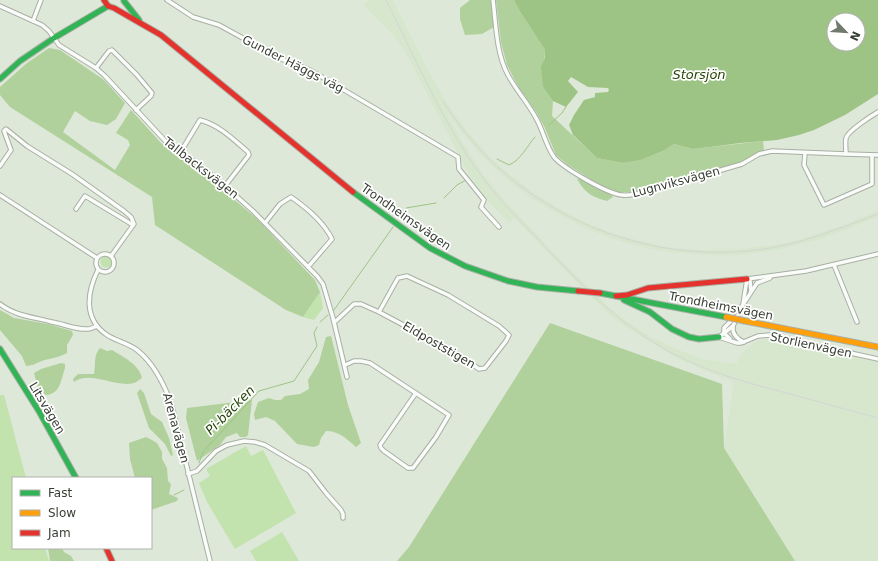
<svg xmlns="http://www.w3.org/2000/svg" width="878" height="561" font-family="'DejaVu Sans',sans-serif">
  <rect width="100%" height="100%" fill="#dee8d9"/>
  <!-- built -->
  <path fill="#d7e7ce" d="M368,0h25l34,68 21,37 21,28 20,23 20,18 25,19 26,16 27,14 31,12 49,12 36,3 36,-1 37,-4 22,-5 45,-15 35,-14v6l-33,13 -24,9 -44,11 -37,5h-37l-36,-3 -17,-3 -34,-9 -31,-12 -27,-14 -27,-16 -26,-20 -19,-18 -21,-23 -18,-24 15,28 21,33 24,29 48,51 54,53 15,12 31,21 2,-1 17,9 28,11 35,5 1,-7 17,-15 11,-3 25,3 87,20v199h-83l-71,-113 10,-66 -33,-13 -25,-11 -55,-34 -16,-13 -91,-93 -5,5 -22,-23 -15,-20 -67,-128 -11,-16 -31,-31z"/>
  <!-- green -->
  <g fill="#c2e2ae">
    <circle cx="106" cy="262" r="5.5"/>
    <path d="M320,292l3,16 -9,12 -11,-3z"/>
    <path d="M0,395h4l22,83h-13v70h32l4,13h-49z"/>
    <path d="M246,446l5,10 12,-6 33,63 -61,36 -28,-47 -8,-19 11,-7 -4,-7z"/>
    <path d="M282,532l17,29h-43l-6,-10z"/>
  </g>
  <!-- forest -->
  <g fill="#b0d19b">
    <path d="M470,0h22l2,27 -12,7 -17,1 -5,-16v-11z"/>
    <path d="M496,0h18l5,10 26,40 -2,37 10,14 -1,15 45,42 26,5 18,-3 24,-10 9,-6 19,5 70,-8 1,10 -26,12 -102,29h-20l-16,-7 -32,-20 -12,-10 -12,-29 -8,-14 -17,-24 -12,-23 -6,-23z"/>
    <path d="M49,48l11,2 44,30 21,23 -9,16 -9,6 -17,-4 -15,-10 -12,21 52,38 15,-25 -2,-5 -12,-7 15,-23 30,33 36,25 59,50 59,62 5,12 -17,25 -17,-7 -131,-85 -3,-28 -142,-90 -10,-12v-8l27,-24z"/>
    <path d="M582,178l30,17 1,2 -6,4c-15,-4 -22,-8 -30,-22z"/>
    <path d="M0,310l14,8 34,6 24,7 1,4 -6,10v8c-7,4 -14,5 -22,7 -7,2 -12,6 -19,6l-4,-10 -22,-26z"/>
    <path d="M550,323l172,61 2,64 71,113h-398l12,-14z"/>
    <path d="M331,336l17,69 13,38 -5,4c-9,-8 -17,-16 -30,-16l-5,7 -2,7 -5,2 -17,-3 -22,-23 -9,-4 -11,3 -1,-6 4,-12 11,-4 6,2h6l4,-4 15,-2 9,-5 -1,-9 11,-18 7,-25z"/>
    <path d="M100,348l7,3 5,-1c11,7 27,14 30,28 -2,1 -5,4 -8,5 -18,5 -44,-13 -60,-1l-1,-3 5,-5h16c2,-10 -1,-18 6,-26z"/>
    <path d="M61,363l4,1v4c-4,11 -4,26 -19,27l-8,-7 -4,-15 7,-4z"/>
    <path d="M140,389l4,4 7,21 11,8 7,16 4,17 -2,1 -6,-12 -16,-16 -12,-35z"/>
    <path d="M252,400l-4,35 -2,2h-6l-3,-4 -11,4 -6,8 -23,16 -11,-43 1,-10z"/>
    <path d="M146,437l4,2 7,4 5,9v7l5,9 1,13 3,3 -2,10 9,4 -1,3 -26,9v-32h-16l-5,-19 -1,-16z"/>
    <path d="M48,548h14l2,4 7,4 3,5h-24z"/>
  </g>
  <!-- water -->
  <path fill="#9dc484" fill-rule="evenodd" d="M514,0h364v94l-33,21 -31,15 -15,5 -22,5 -37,3 -30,4 -17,2 -19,-5 -9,6 -24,10 -18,3 -26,-5 -24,-23 -4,-10 5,-10 10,-15 11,-3v-4l13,-1 1,-2 -1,-2 -20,-1 -17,-10 -3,4 10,11 -12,15 -13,-6 -10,-14 -2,-20 4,-9v-8l-26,-40zM834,20h24v24h-24z"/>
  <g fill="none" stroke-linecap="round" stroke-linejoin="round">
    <!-- stream -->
    <g stroke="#9dc484" stroke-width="1">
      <path d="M549,125l13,-12 4,-6"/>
      <path d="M497,159l12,6c12,-5 18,-19 26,-28"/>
      <path d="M444,198l13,-13 9,-5"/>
      <path d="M402,214l4,-6 30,-5"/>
      <path d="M334,310l59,-83"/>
      <path d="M320,322l8,-7"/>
      <path d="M199,463l4,-11 56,-61 35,-10 23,-35 -3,-13 3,-6"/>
      <path d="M174,495l10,-5"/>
    </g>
    <!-- street casing -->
    <g stroke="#a8afa4" stroke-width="5.5">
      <g id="street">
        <path d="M167,0l26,17 26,8 60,33 31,12 148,87 1,12 25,31 -3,7 18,20"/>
        <path d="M493,0c3,24 3,53 15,75 8,15 20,28 28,43 7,12 10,28 18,39 9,11 54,37 68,38 9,1 19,-2 27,-4l93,-27 17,-10 13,-3 74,3c0,-5 -1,-11 0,-16 2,-7 25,-22 32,-26"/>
        <path d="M0,6l42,19 7,6 10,14 37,23 9,8 64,69 32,21 24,20 28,25 64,65 6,8 10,34 14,59"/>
        <path d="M33,21l8,-21"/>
        <path d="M96,68l13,-17 3,-1 25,25 15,18 -1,3 -15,14"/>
        <path d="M180,153l20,-33c19,5 33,19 48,32l1,3 -24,31"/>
        <path d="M805,153l-1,12 20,40 48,-21v-29"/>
        <path d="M846,154l32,1"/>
        <path d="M0,166l11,-16 -7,-19 2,-2 21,17 45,28 52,37 7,6 3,7 -23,32"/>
        <path d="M0,195l97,63"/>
        <path d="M76,209l9,-13 48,29"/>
        <path d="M265,223l15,-19 11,-7c16,11 32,24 41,42l-24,28"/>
        <circle cx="105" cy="263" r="9"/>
        <path d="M834,265l23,57"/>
        <path d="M98,270c-11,22 -15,49 9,65 9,6 21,8 30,15 18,14 28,36 35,56l38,155"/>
        <path d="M747,279l59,-8 72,-17"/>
        <path d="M744,303l13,-20 13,-5"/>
        <path d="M0,304c15,12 34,13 52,18 12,2 24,8 36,7 3,0 6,-2 9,-3"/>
        <path d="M334,322l3,-2 17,-16h7l18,8 79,42 21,15 6,-1 21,-27 3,-6 -10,-9 -51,-31 -41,-19 -9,2 -19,34"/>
        <path d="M733,326c-1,8 4,13 11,16"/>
        <path d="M719,337l18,6h4l17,-7 11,-1 109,24"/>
        <path d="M719,337l14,-11 10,-22 4,-25 3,2 1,10"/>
        <path d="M730,339l-6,-6v-5l11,-11"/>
        <path d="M345,365l9,-4h7l9,2 79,52 -13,22 -23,31h-5l-24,-17 -3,-3 -1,-3 36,-52"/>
        <path d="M188,474l9,-3 19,-20 11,-6 17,-4 11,1 10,3 44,26 17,22 15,17 2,4v4"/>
      </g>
    </g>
    <!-- fast casing -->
    <g stroke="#a8afa4" stroke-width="7">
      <g id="fast">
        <path d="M124,1l15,19"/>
        <path d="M0,79l20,-18 34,-23 54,-32"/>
        <path d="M353,192l77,56 35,18 43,15 29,6 41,4"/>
        <path d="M600,293l126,24"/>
        <path d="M624,300l26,12 22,17 17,8 10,2 20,-2"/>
        <path d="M0,349l40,64 36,65"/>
      </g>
    </g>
    <!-- slow casing -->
    <g stroke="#a8afa4" stroke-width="7">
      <path id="slow" d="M745,321l133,26"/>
    </g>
    <!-- jam casing -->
    <g stroke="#a8afa4" stroke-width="7">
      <g id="jam">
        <path d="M104,0l4,6 6,2 47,27 192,157"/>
        <path d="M616,296l11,-1 21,-7 99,-9"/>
        <path d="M106,548l6,13"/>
      </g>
    </g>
    <!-- street -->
    <use href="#street" stroke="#fafcf9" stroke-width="3.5"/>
    <!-- fast -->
    <use href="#fast" stroke="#30b455" stroke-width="5"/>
    <!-- slow -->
    <use href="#slow" stroke="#ff9f0a" stroke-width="5"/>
    <!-- jam -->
    <use href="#jam" stroke="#e5322d" stroke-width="5"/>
    <!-- rail -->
    <g stroke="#d3d5d1" stroke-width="1">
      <path d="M386,0c26,52 51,108 82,157 20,31 45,57 71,83 42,45 82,87 137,115 33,17 68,27 103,36 33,9 66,18 99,27"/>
      <path d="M443,101c65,106 191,164 314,149 42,-5 81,-21 121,-36"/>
    </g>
    <!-- slow-bridge casing -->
    <g stroke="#a8afa4" stroke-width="7" stroke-linecap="butt">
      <path id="slow-bridge" d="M726,317l19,4"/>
    </g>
    <!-- jam-bridge casing -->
    <g stroke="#a8afa4" stroke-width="7" stroke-linecap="butt">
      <path id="jam-bridge" d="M578,291l22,2"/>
    </g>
    <!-- slow-bridge -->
    <use href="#slow-bridge" stroke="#ff9f0a" stroke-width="5"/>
    <!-- jam-bridge -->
    <use href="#jam-bridge" stroke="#e5322d" stroke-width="5"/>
  </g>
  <g text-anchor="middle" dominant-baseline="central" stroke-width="3.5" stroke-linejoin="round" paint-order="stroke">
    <!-- street labels -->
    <g font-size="12" fill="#373e33" stroke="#fff">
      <text transform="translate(293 64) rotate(27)">Gunder Häggs väg</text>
      <text transform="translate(201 168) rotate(38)">Tallbacksvägen</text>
      <text transform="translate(676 182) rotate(-15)">Lugnviksvägen</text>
      <text transform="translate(406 217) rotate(35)">Trondheimsvägen</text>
      <text transform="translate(721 306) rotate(11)">Trondheimsvägen</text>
      <text transform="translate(439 345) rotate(30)">Eldpoststigen</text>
      <text transform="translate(811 345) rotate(12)">Storlienvägen</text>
      <text transform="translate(47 408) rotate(59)">Litsvägen</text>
      <text transform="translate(176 428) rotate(75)">Arenavägen</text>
    </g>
    <!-- water labels -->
    <g font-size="13" font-style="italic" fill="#254608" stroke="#fff">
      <text x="699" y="74">Storsjön</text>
      <text transform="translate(230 410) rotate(-45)">Pi-bäcken</text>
    </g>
  </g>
  <!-- legend -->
  <rect x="12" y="477" width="140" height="72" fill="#ffffff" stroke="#afb2ad"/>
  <rect x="20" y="490" width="20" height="6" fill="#30b455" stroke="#afb2ad"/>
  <text x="48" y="497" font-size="12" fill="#373e33">Fast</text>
  <rect x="20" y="510" width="20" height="6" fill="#ff9f0a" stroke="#afb2ad"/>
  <text x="48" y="517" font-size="12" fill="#373e33">Slow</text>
  <rect x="20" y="530" width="20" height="6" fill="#e5322d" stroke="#afb2ad"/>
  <text x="48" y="537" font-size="12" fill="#373e33">Jam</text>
  <!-- north arrow -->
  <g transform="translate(846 32) rotate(115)"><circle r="19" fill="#ffffff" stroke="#afb2ad"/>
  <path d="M0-3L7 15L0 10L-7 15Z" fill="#717a6d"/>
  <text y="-6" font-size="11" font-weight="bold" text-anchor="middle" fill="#373e33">N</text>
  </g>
</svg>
